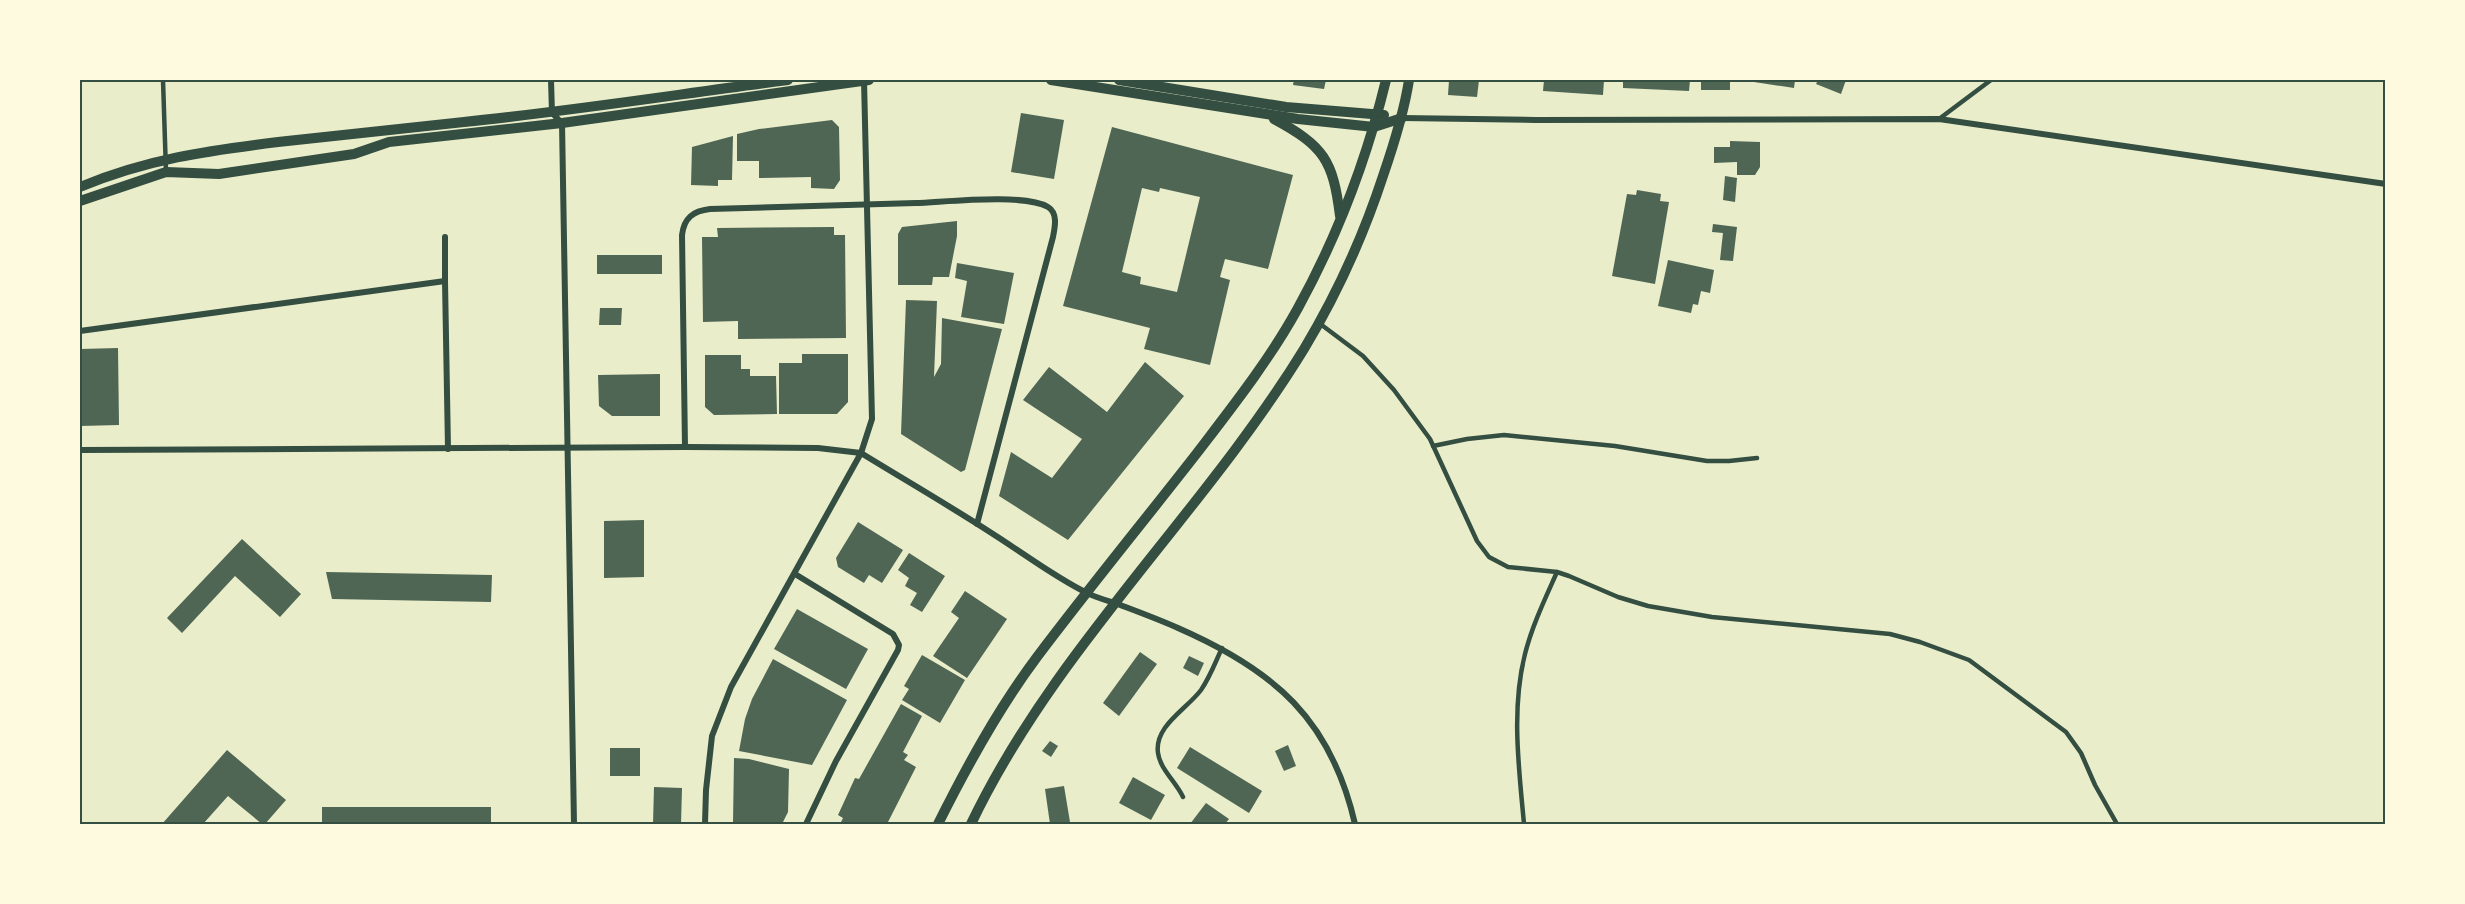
<svg xmlns="http://www.w3.org/2000/svg" width="2465" height="904" font-family="'Times New Roman',serif">
  <rect width="100%" height="100%" fill="#e9edc9"/>
  <!-- building -->
  <g fill="#4f6655" fill-rule="evenodd">
    <path d="M1294,80h32l-2,9 -31,-4z"/>
    <path d="M1449,80h30l-2,17 -29,-2z"/>
    <path d="M1544,80h60l-1,15 -60,-4z"/>
    <path d="M1623,80h67l-1,11 -66,-3z"/>
    <rect x="1701" y="80" width="29" height="10"/>
    <path d="M1741,80h54l-1,8z"/>
    <path d="M1818,80h28l-5,14 -25,-10z"/>
    <path d="M1021,113l43,7 -10,59 -43,-7z"/>
    <path d="M832,120l7,7 1,53 -6,9 -23,-1v-11l-52,1v-17h-22v-27l22,-5z"/>
    <path d="M1112,127l181,48 -25,94 -43,-10 -5,18 10,3 -20,85 -66,-16 6,-21 -87,-22zM1142,188l17,4 1,-4 40,9 -23,95 -37,-8 1,-7 -19,-5z"/>
    <path d="M733,136l-1,44h-14v6l-27,-1 1,-38z"/>
    <path d="M1730,141l30,1v25l-5,8h-18v-13l-23,1v-16h16z"/>
    <path d="M1725,176l12,2 -2,24 -12,-2z"/>
    <path d="M1637,190l24,4 -1,7 9,1 -14,82 -43,-8 15,-82 9,1z"/>
    <path d="M957,221v15l-8,41h-16l-1,8h-34v-51l4,-7z"/>
    <path d="M1713,224l24,3 -4,34 -13,-1 3,-27 -11,-1z"/>
    <path d="M834,227v8h11l1,103 -108,1v-18l-35,1 -1,-85h16l-1,-9z"/>
    <rect x="597" y="255" width="65" height="19"/>
    <path d="M1668,260l46,10 -4,23 -9,-2 -3,14 -5,-1 -2,9 -33,-7z"/>
    <path d="M957,263l57,10 -10,51 -43,-7 6,-36 -12,-3z"/>
    <path d="M906,300l31,1 -3,76 7,-13 1,-46 60,11 -37,141 -4,2 -60,-38z"/>
    <path d="M600,308h22l-1,17h-22z"/>
    <path d="M118,348l1,77 -39,1v-77z"/>
    <path d="M802,354h46v48l-11,12h-58v-51h23z"/>
    <path d="M705,355h36v14h9v7h26l1,38 -63,1 -9,-8z"/>
    <path d="M1145,362l39,34 -116,144 -69,-44 12,-44 41,26 30,-39 -59,-39 26,-33 58,45z"/>
    <path d="M660,374v42h-48l-13,-10 -1,-31z"/>
    <path d="M644,520v57l-40,1v-57z"/>
    <path d="M858,522l45,28 -21,33 -13,-8 -5,8 -26,-16 -2,-9z"/>
    <path d="M242,539l59,55 -21,23 -45,-41 -53,57 -15,-15z"/>
    <path d="M909,553l36,23 -23,36 -12,-7 7,-12 -12,-7 4,-8 -11,-8z"/>
    <path d="M326,572l166,3 -1,27 -159,-3z"/>
    <path d="M965,591l42,28 -40,59 -34,-22 26,-38 -8,-6z"/>
    <path d="M797,609l71,40 -22,40 -72,-40z"/>
    <path d="M1140,652l17,12 -38,52 -16,-13z"/>
    <path d="M922,655l43,25 -25,43 -38,-23 7,-11 -5,-3z"/>
    <path d="M1189,656l15,7 -6,13 -15,-8z"/>
    <path d="M773,659l74,41 -35,65 -73,-14 6,-32 7,-20z"/>
    <path d="M901,704l21,12 -19,36 5,3 -4,5 12,7 -29,57h-47l3,-6 -5,-3 17,-37 4,1z"/>
    <path d="M1050,741l8,5 -7,11 -9,-6z"/>
    <path d="M1288,745l8,21 -12,5 -9,-20z"/>
    <path d="M1190,747l72,44 -13,22 -72,-45z"/>
    <rect x="610" y="748" width="30" height="28"/>
    <path d="M227,750l59,50 -21,24h-3l-34,-28 -25,28h-41z"/>
    <path d="M734,758l15,1 40,10 -1,43 -6,12h-49z"/>
    <path d="M1133,777l32,18 -14,25 -32,-17z"/>
    <path d="M1064,786l6,36 -20,2 -5,-35z"/>
    <path d="M654,787l28,1 -1,36h-28z"/>
    <path d="M1206,803l23,16 -4,5h-35z"/>
    <rect x="322" y="807" width="169" height="17"/>
  </g>
  <g fill="none" stroke-linecap="round" stroke-linejoin="round">
    <!-- service -->
    <g stroke="#344e41" stroke-width="4.5">
      <path d="M163,80l3,92"/>
      <path d="M1939,119l52,-39"/>
      <path d="M1319,323l44,33 31,34 36,49 47,102 12,16 19,10 49,5 12,4 49,21 30,9 64,11 178,17 30,8 49,18 97,72 15,21 14,32 22,39"/>
      <path d="M1433,446l34,-7 37,-4 111,11 92,15h22l28,-3"/>
      <path d="M1183,797c-7,-15 -23,-28 -25,-44 -4,-27 29,-44 43,-63 9,-13 14,-27 21,-42"/>
      <path d="M1524,824c-5,-55 -13,-115 1,-170 7,-28 20,-55 32,-82"/>
    </g>
    <!-- minor -->
    <g stroke="#344e41" stroke-width="6">
      <path d="M551,80l1,33 10,10 12,701"/>
      <path d="M1402,118l134,2 403,-1 447,65"/>
      <path d="M445,237v44"/>
      <path d="M80,331l365,-50 3,168"/>
      <path d="M685,447l-3,-212c2,-17 11,-24 28,-26 69,-2 137,-4 206,-6 30,-1 108,-10 132,4 10,6 7,20 5,30l-76,287"/>
      <path d="M80,450l605,-3 133,1 43,5c44,27 89,53 132,81 30,19 60,42 92,58 9,5 20,8 30,11 21,8 43,16 63,25 96,42 153,91 177,196"/>
      <path d="M795,574l98,60 6,11 -1,5 -62,111 -30,63"/>
      <path d="M705,824l1,-34 6,-54 19,-49 130,-234 11,-34 -8,-339"/>
    </g>
    <!-- tertiary -->
    <g stroke="#344e41" stroke-width="10">
      <path d="M1051,80l247,39 76,8 28,-9"/>
      <path d="M1119,80l167,27 98,8"/>
      <path d="M1274,119c50,27 59,41 66,97"/>
      <path d="M80,187c67,-28 126,-36 198,-45 62,-7 124,-13 186,-20 108,-11 216,-28 324,-42"/>
      <path d="M80,201l86,-29 53,2 135,-20 35,-12 173,-19 307,-43"/>
      <path d="M938,824c29,-58 60,-115 99,-167 52,-69 107,-136 160,-204 36,-47 73,-94 101,-145 39,-71 69,-150 88,-228"/>
      <path d="M971,824c84,-176 232,-310 333,-475 33,-55 59,-112 79,-173 11,-32 21,-63 26,-96"/>
    </g>
  </g>
  <!-- border -->
  <rect width="2465" height="904" fill="none" stroke="#fefae0" stroke-width="162"/>
  <rect x="81" y="81" width="2303" height="742" fill="none" stroke="#344e41" stroke-width="2"/>
</svg>
